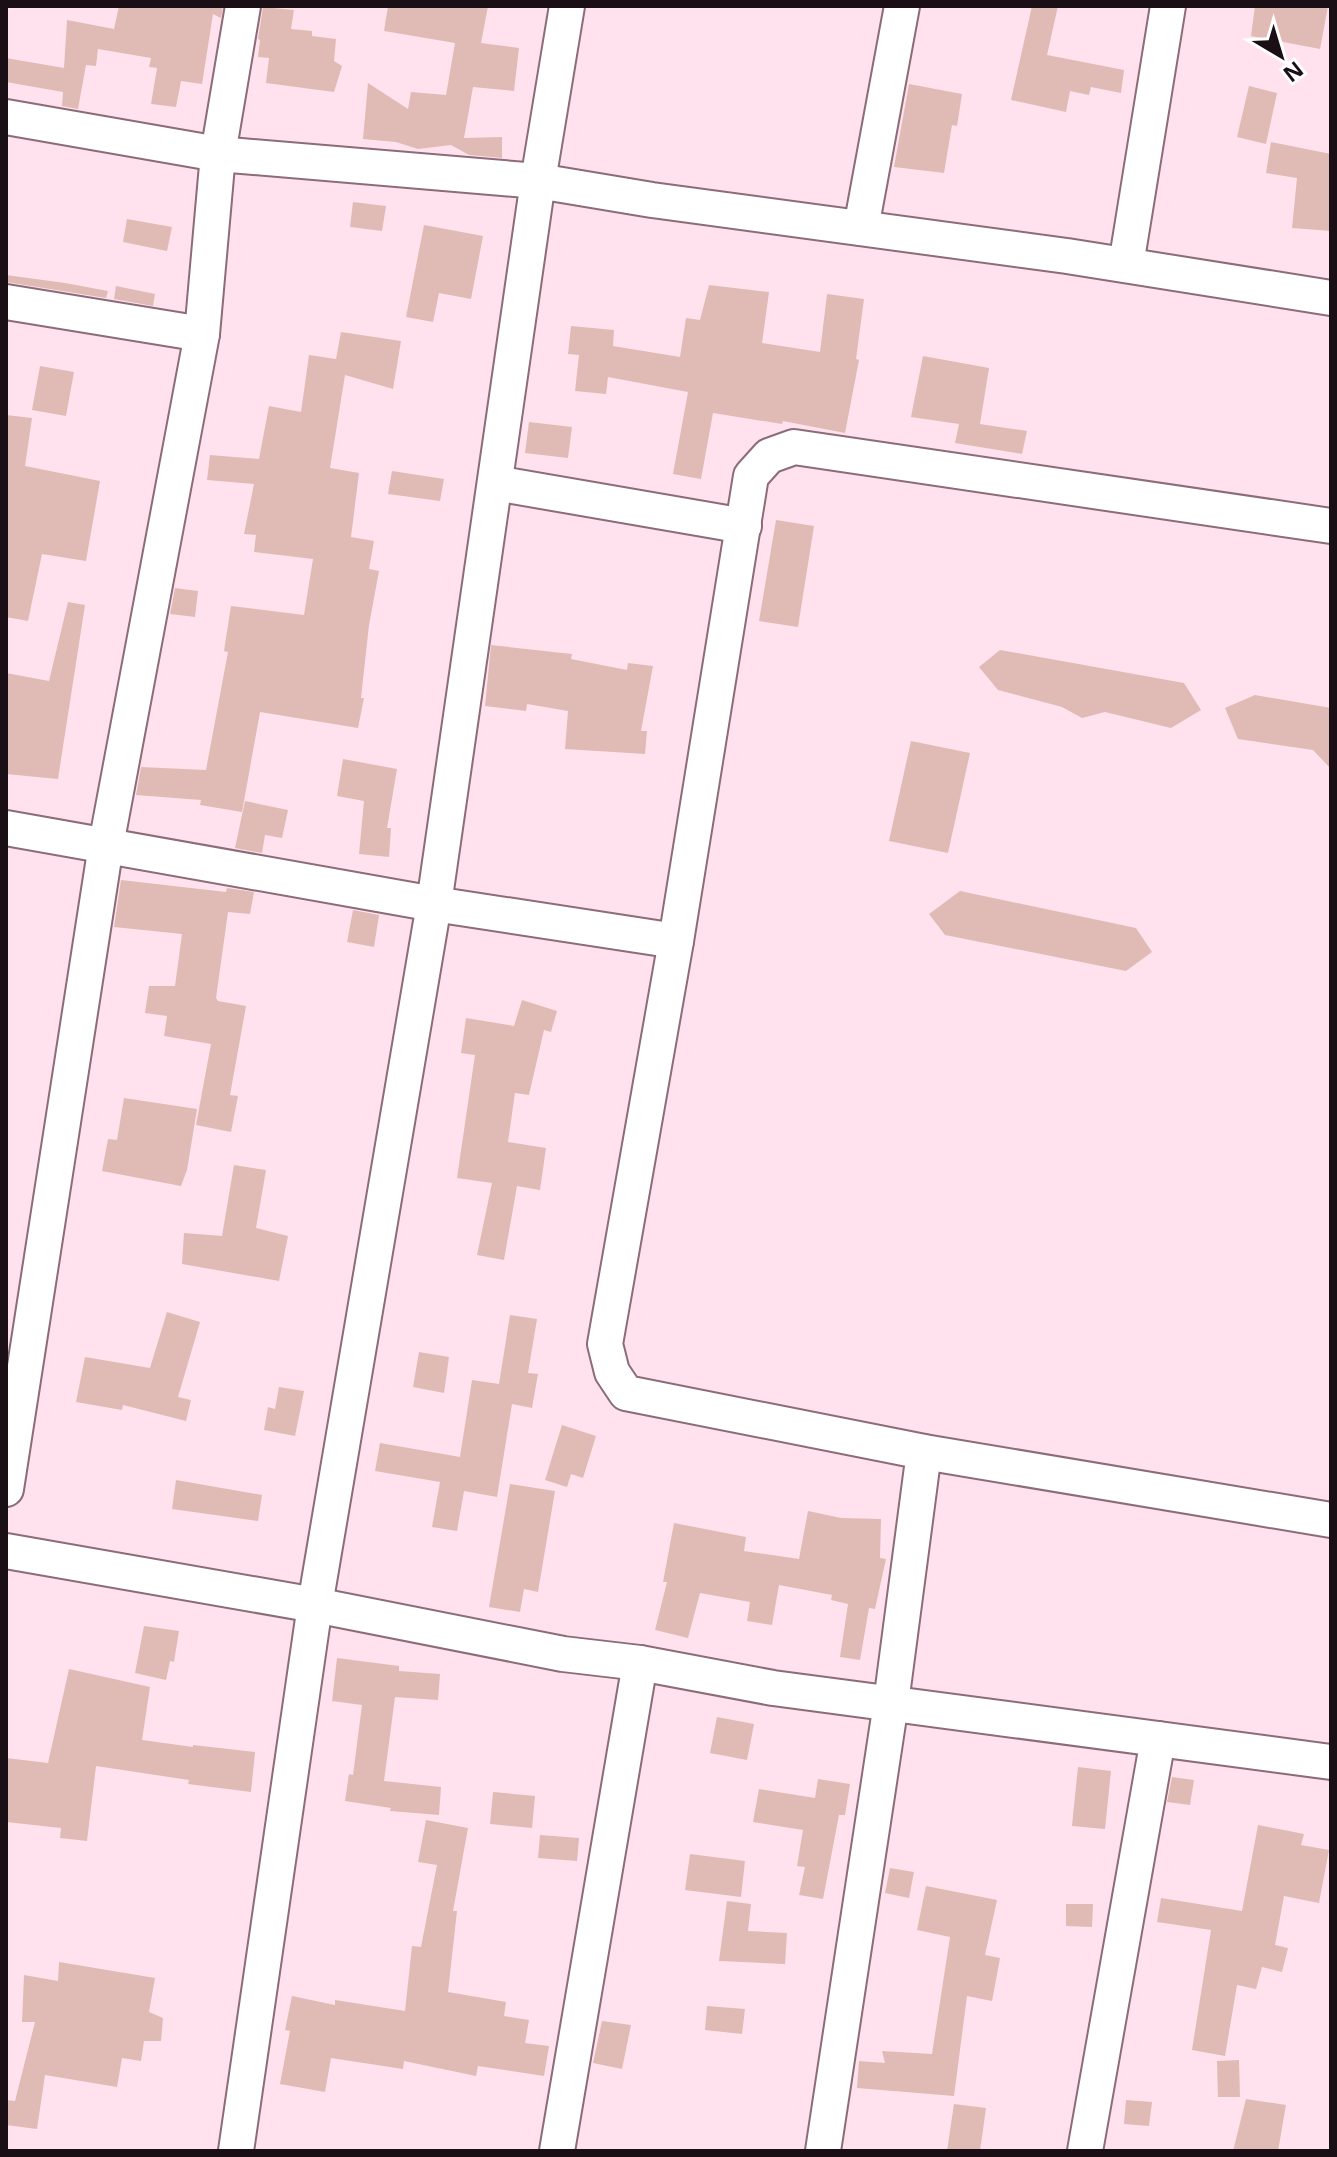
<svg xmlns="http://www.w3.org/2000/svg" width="1337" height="2157" font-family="'Open Sans',sans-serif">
  <rect width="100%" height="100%" fill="#ffe2ed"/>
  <!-- building -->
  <g fill="#e0bbb5">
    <path d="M119,6h104l-2,12 -8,-4 -11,70 -21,-3 -5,26 -25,-3 6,-36 -8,-1 2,-9 -53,-9 -2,17 -10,-1 -8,44 -16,-3 1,-14 -57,-10v-24l58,10 3,-48 47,9z"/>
    <path d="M388,6h100l-7,37 38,5 -5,43 -41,-4 -9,51 38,-1v21l-33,-3 -18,-10 -33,4 -22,-7 -33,-3 5,-56 40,26 3,-17 35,3 9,-52 -71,-12z"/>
    <path d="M1032,6h26l-11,49 77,15 -3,23 -30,-6 -2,8 -19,-4 -4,21 -55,-12z"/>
    <path d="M1255,6h73l-8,43 -69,-13z"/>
    <path d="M263,7l31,3 -3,19 21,2v5l24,3 -2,22 8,5 -8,26 -68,-9 3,-25 -11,-1 2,-17 -2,-1z"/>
    <path d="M909,84l53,10 -5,32 -5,-1 -8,48 -50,-6z"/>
    <path d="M1249,86l28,7 -11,51 -29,-7z"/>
    <path d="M1271,142l60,12v77l-39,-3 5,-50 -31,-5z"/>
    <path d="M353,202l33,4 -4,25 -32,-4z"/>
    <path d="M127,219l45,8 -5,24 -44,-9z"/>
    <path d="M424,225l59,11 -12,63 -32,-6 -6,29 -27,-5z"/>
    <path d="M6,275l59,8 43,8 -2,7 -100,-16z"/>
    <path d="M709,285l60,7 -7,51 58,9 7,-58 37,5 -8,60 3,1 -14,73 -62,-12 -1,3 -69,-11 -12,66 -28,-5 15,-82 -80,-15 -2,17 -31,-3 4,-36 -11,-1 3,-28 43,4 -1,16 67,11 6,-39 14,2z"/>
    <path d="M116,286l39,8 -2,12 -39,-7z"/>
    <path d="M341,332l60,9 -8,48 -48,-14 -15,93 29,5 -8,64 23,4 -5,28 10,2 -10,54 -8,73h3l-6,30 -98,-16 -18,100 -42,-7 1,-5 -65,-5 5,-28 65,3 22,-118 -4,-1 7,-45 73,9 9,-56 -59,-7 2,-17 -12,-1 10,-50 -47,-4 3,-25 49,4 10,-53 32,6 8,-57 27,4z"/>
    <path d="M923,356l66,12 -9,56 47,7 -5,23 -67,-11 4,-19 -48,-7z"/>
    <path d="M40,366l34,6 -8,44 -34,-6z"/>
    <path d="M6,415l26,3 -7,48 75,15 -14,80 -44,-7 -14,67 -22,-4z"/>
    <path d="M529,422l43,5 -4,31 -43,-5z"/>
    <path d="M392,471l52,8 -4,22 -52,-7z"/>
    <path d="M776,520l38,6 -16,101 -39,-6z"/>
    <path d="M175,588l23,3 -3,26 -25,-3z"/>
    <path d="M68,602l17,3 -27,174 -52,-5v-101l43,8z"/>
    <path d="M491,645l81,9 -1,5 56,11 1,-7 25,3 -12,65h6l-2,23 -80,-5 3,-38 -41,-7 -1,7 -41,-5z"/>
    <path d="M1000,650l184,33 17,27 -30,18 -66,-16 -23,6 -20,-11 -64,-17 -19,-23z"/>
    <path d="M1255,695l76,13v61l-18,-19 -75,-11 -13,-31z"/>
    <path d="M911,741l59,12 -22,100 -59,-12z"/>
    <path d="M343,759l54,10 -10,59h4l-2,29 -30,-3 5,-53 -27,-5z"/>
    <path d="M245,801l43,9 -6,28 -17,-3 -3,18 -27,-5z"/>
    <path d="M121,880l105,12 1,-4 27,4 -4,22 -22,-2 -12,86 2,3 28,5 -16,89 8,1 -7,36 -35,-7 15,-81 -47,-8 3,-20 -22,-3 4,-27h26l7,-52 -68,-7z"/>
    <path d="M960,891l176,37 16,24 -26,19 -181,-36 -16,-21z"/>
    <path d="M353,910l26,5 -5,32 -27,-5z"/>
    <path d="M522,1000l35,11 -6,21 -7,-2 -15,65 -14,-2 -7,49 38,6 -6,42 -23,-4 -13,74 -27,-5 15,-72 -35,-5 18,-123 -14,-2 5,-35 48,8z"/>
    <path d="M124,1098l73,11 -10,61 -6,16 -79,-15 6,-32 9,1z"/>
    <path d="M234,1165l32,5 -10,58 32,8 -9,45 -97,-17 2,-31 38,3z"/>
    <path d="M167,1312l33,10 -22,75 13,3 -5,21 -63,-16 -1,5 -46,-8 9,-45 65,11z"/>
    <path d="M510,1315l27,4 -9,54 10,1 -6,34 -20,-4 -15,93 -33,-6 -7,40 -25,-4 8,-45 -65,-11 5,-28 80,14 12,-77 27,4z"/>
    <path d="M419,1352l30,5 -5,36 -31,-6z"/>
    <path d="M279,1387l25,4 -9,45 -31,-6 4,-23 7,2z"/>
    <path d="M562,1425l34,11 -13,42 -12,-4 -4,13 -22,-7z"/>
    <path d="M176,1480l86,15 -4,26 -86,-12z"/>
    <path d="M510,1484l45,7 -17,101 -14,-3 -4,23 -31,-5z"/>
    <path d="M808,1511l33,7 40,1 -1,39 6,1 -11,50 -6,-1 -9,52 -20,-3 8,-53 -17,-4 1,-5 -53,-10 -7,40 -25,-4 3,-19 -50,-9 -12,45 -33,-8 12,-48h-4l11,-59 72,14 -2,14 55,8z"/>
    <path d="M144,1626l35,5 -5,31 -4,-1 -4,19 -31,-7z"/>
    <path d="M337,1658l62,8v5l41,3 -2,26 -43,-3 -11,84 57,6 -2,28 -49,-4 1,-3 -46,-7 4,-27 4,1 9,-70 -30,-4z"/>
    <path d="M69,1669l81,18 -8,53 51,7v-2l62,7 -4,40 -63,-8 1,-4 -93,-14 -9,75 -27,-3 1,-10 -55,-6v-64l42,5z"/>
    <path d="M717,1717l37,7 -7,36 -37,-7z"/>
    <path d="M1078,1767l33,4 -6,58 -33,-3z"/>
    <path d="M1172,1777l22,3 -4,25 -23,-3z"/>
    <path d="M818,1779l32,5 -5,31h-6l-16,84 -24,-4 6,-28 -8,-1 6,-36 -50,-8 6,-33 56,9z"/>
    <path d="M493,1792l42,4 -3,32 -42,-4z"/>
    <path d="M426,1820l42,8 -15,83h4l-9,81 58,10 -2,14 25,4 -4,23 24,3 -5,30 -66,-10 -2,10 -72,-15 -1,8 -72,-11 -6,34 -45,-8 10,-53 -5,-1 7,-34 43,9v-5l70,11 7,-65 9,1 16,-82 -19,-3z"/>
    <path d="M1258,1825l46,9 -3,11 28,5 -10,53 -35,-7 -9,49 13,3 -6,24 -20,-5 -6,22 -19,-4 -12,71 -33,-6 19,-120 -54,-8 4,-24 81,13z"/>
    <path d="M540,1835l39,3 -2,23 -39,-3z"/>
    <path d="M690,1854l55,7 -4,36 -56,-7z"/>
    <path d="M890,1868l24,4 -5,26 -24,-5z"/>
    <path d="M926,1886l71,14 -12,55 15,3 -8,43 -25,-5 -13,100 -97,-8 2,-27 26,2 -3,-12 50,3 18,-117 -33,-7z"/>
    <path d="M727,1901l24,3 -3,27 39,2 -2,31 -66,-3z"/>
    <path d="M1066,1904h27l-1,23 -26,-1z"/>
    <path d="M59,1962l96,16 -6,34 14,6 -2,23h-17l-3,20 -19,-3 -5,29 -72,-12 -8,54 -31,-4v-25l9,1 20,-79h-13l2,-47 34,6z"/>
    <path d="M707,2006l38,3 -3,25 -37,-4z"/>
    <path d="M602,2021l29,4 -9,44 -29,-6z"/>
    <path d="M1239,2060l1,37h-22l-1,-36z"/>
    <path d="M1246,2099l40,6 -8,46h-45z"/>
    <path d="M1126,2100l26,2 -3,24 -25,-2z"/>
    <path d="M954,2104l32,4 -6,43h-33z"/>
  </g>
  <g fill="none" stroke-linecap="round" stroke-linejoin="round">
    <!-- minor casing -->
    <g stroke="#8b6c78" stroke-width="38">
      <g id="minor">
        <path d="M6,117l212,37 320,27 114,19 415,56 264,42"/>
        <path d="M861,228l41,-222"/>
        <path d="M1126,265l42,-259"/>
        <path d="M6,302l196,32"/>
        <path d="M495,483l249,43"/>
        <path d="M1331,526l-537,-79 -25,9 -18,20 -75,465 -71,403 7,28 14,21 298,59 407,68"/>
        <path d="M6,828l428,76 242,37"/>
        <path d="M6,1489l100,-644 96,-511 16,-180 25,-148"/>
        <path d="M6,1551l309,54 248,49 77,9 133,25 558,74"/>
        <path d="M236,2151l79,-546 119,-701 104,-723 29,-175"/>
        <path d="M557,2151l83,-488"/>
        <path d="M823,2151l68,-448 33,-251"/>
        <path d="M1085,2151l73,-412"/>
      </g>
    </g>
    <!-- minor -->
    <use href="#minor" stroke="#fff" stroke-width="34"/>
  </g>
  <!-- border -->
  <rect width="1337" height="2157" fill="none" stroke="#1a0f14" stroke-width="16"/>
  <!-- north arrow -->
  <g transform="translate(1281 56) rotate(142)" stroke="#ffffff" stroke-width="6" paint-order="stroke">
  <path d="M0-6L14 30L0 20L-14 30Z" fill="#1a0f14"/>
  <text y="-12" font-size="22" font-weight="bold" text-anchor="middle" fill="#1a0f14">N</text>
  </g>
</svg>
